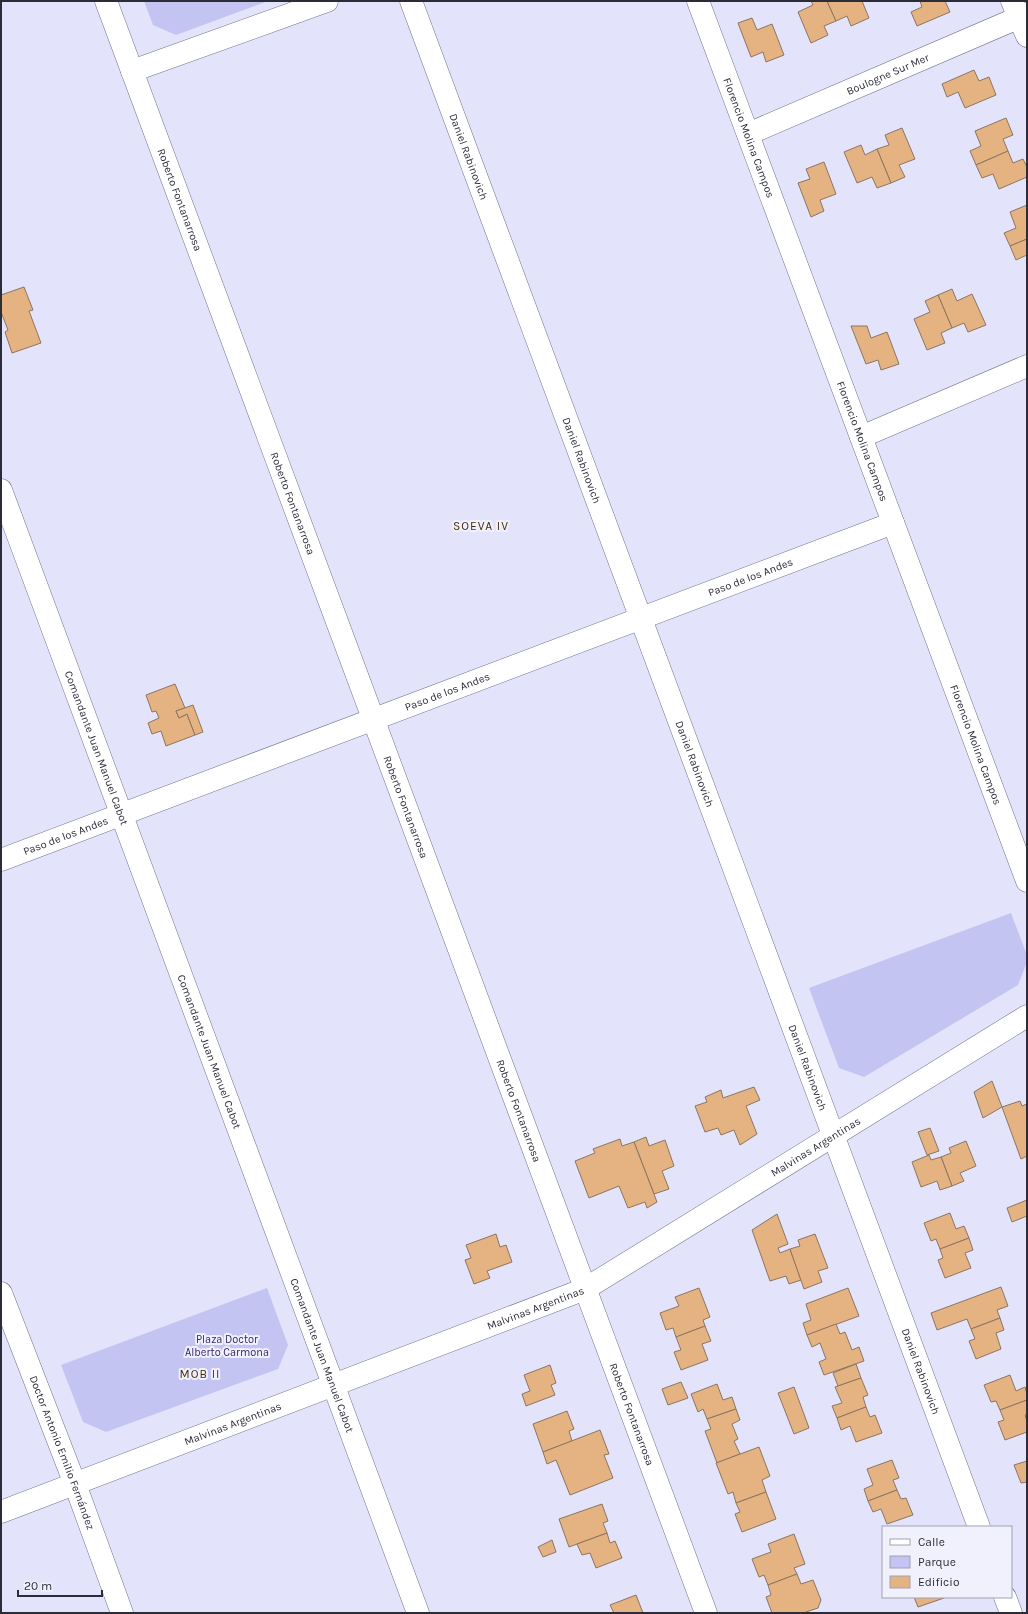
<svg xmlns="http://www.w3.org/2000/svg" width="1028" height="1614" font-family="Karla,sans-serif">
  <rect width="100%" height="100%" fill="#e3e3fb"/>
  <!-- green -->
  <g fill="#c4c4f3">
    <path d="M144,1h124l-92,34 -23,-10z"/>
    <path d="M1011,913l16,42v7l-9,23 -154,92 -25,-9 -30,-80z"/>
    <path d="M267,1288l21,57 -10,24 -172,63 -23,-10 -22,-57z"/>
  </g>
  <!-- building -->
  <g fill="#e5b381" stroke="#8b7560">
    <path d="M811,1h16l9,20 -12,5 4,9 -17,8 -13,-31 15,-7z"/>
    <path d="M827,1h35l7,17 -18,8 -4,-10 -11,5z"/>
    <path d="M920,1h25l5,11 -33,14 -6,-14 11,-5z"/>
    <path d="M752,18l5,12 15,-6 12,31 -18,7 -3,-10 -12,5 -13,-34z"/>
    <path d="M974,70l5,11 10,-4 7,18 -31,13 -7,-16 -11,5 -5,-13z"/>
    <path d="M1006,118l7,17 -10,4 5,12 -32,14 -6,-14 11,-5 -6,-15z"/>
    <path d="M902,128l13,31 -16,6 6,12 -14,6 -14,-34 12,-4 -4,-10z"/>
    <path d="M861,145l4,10 12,-6 14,34 -14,5 -5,-11 -15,6 -13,-31z"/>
    <path d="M1008,151l5,12 10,-4 4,8v10l-28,12 -6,-15 -11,4 -6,-13z"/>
    <path d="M824,162l12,32 -16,6 4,11 -13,6 -13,-34 12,-4 -4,-10z"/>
    <path d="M1027,205v34l-17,7 -6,-13 12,-5 -6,-16z"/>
    <path d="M1027,239v16l-11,5 -6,-14z"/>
    <path d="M24,287l9,23 -4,1 12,32 -29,10 -7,-21 3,-2 -7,-18v-17z"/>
    <path d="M952,289l5,12 15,-7 14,31 -18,7 -4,-9 -12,5 -14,-33z"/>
    <path d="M938,295l14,33 -11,5 4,10 -18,7 -13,-31 16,-7 -5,-11z"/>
    <path d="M851,326h16l4,12 16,-6 12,32 -18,6 -3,-10 -12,4z"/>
    <path d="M175,684l10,24 -9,3 3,7 8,-4 8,21 -29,11 -5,-15 -9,3 -4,-11 11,-5 -3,-7 -4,1 -6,-17z"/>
    <path d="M193,705l10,27 -8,3 -8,-21 -8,4 -3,-7z"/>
    <path d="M992,1081l10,26 -19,11 -9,-26z"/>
    <path d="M754,1087l6,13 -14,6 11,28 -17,11 -6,-15 -13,5 -3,-7 -13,4 -10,-26 12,-4 -2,-5 16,-7 2,8z"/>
    <path d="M1020,1101l2,5 5,-2v52l-6,3 -19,-52z"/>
    <path d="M930,1128l9,23 -12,4 -9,-23z"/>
    <path d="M646,1137l3,9 16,-6 9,26 -12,5 7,18 -15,5 -20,-52z"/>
    <path d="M620,1139l2,7 12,-4 23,60 -10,6 -2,-6 -17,6 -9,-22 -30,12 -14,-37 20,-8 -2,-4z"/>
    <path d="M966,1141l10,25 -16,7 4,8 -12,5 -11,-29 10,-4 -2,-5z"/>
    <path d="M929,1155l2,5 10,-3 11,29 -12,4 -3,-9 -16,6 -9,-25z"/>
    <path d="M1027,1200v16l-15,6 -5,-14z"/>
    <path d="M950,1213l6,16 8,-3 5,12 -29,11 -4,-10 -5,2 -7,-18z"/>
    <path d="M777,1214l11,30 -10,4 2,5 10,-4 11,31 -12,4 -3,-8 -16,5 -18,-51z"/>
    <path d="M496,1234l4,13 6,-2 6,17 -25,9 3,7 -16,6 -9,-24 6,-2 -5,-13z"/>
    <path d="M815,1234l13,34 -10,3 4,11 -18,7 -14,-40 10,-3 -2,-6z"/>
    <path d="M969,1238l4,12 -8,3 6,15 -26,10 -7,-18 5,-2 -3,-9z"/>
    <path d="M1001,1287l7,19 -11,4 3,8 -29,11 -4,-10 -30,11 -6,-17z"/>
    <path d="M699,1288l11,29 -7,3 2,6 -29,11 -3,-9 -7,2 -6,-17 19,-7 -4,-9z"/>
    <path d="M848,1288l11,28 -52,19 -4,-12 8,-3 -5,-16z"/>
    <path d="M1000,1318l4,12 -8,3 5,16 -25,10 -7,-18 6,-2 -4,-10z"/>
    <path d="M836,1324l4,10 5,-2 7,18 7,-3 5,14 -40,14 -5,-13 7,-3 -6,-16 -8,4 -5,-12z"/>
    <path d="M705,1326l6,15 -9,3 6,16 -27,10 -7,-18 7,-2 -5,-13z"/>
    <path d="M856,1364l5,14 -23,8 -5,-13z"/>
    <path d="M550,1365l6,18 -5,2 4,10 -29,11 -4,-12 8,-3 -6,-16z"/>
    <path d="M1010,1375l6,16 9,-4 2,7v6l-27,10 -4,-9 -5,1 -7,-17z"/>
    <path d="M861,1378l7,17 -5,2 3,10 -29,11 -5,-12 10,-3 -7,-16z"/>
    <path d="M681,1382l7,16 -20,7 -6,-16z"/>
    <path d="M717,1384l6,16 9,-3 4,12 -29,10 -4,-10 -5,3 -7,-18z"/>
    <path d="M794,1387l15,41 -15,6 -16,-41z"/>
    <path d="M1027,1400v14l-2,1 2,6v11l-22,8 -7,-18 6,-2 -4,-10z"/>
    <path d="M866,1407l4,10 5,-2 7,18 -26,9 -6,-16 -9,4 -4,-12z"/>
    <path d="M736,1409l4,11 -8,4 6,15 -4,2 6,13 -23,9 -12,-32 6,-2 -4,-10z"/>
    <path d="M567,1411l7,18 -5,2 3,10 -29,11 -10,-28z"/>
    <path d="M600,1430l9,24 -5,1 9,23 -43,17 -14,-35 -9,4 -4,-12z"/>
    <path d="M759,1447l11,29 -8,4 4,12 -30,11 -3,-11 -5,2 -12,-31z"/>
    <path d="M892,1460l7,18 -6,2 4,10 -29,11 -4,-12 9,-4 -6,-16z"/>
    <path d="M1027,1461v21l-6,1 -7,-18z"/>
    <path d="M897,1490l4,9 5,-1 7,17 -26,9 -6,-15 -8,3 -5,-11z"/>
    <path d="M766,1492l10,27 -34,13 -7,-18 5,-2 -4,-9z"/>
    <path d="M602,1504l6,17 -5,2 4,10 -38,14 -10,-28z"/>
    <path d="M607,1533l3,10 5,-2 7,17 -26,10 -6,-15 -8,2 -5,-11z"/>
    <path d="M794,1534l11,30 -11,4 3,6 -29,11 -4,-10 -5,2 -7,-18 19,-7 -3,-8z"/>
    <path d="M552,1540l4,12 -13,5 -5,-10z"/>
    <path d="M797,1574l4,10 12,-4 8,20 -3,8 -15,5h-31l-6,-16 5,-2 -3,-10z"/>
    <path d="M636,1595l7,18h-29l-4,-8z"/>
    <path d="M914,1597h29l1,1 -26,9z"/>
  </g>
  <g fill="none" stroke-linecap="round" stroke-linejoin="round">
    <!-- minor casing -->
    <g stroke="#72728d" stroke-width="23">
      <g id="minor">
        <path id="s1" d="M106,1l600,1612"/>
        <path id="s2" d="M411,1l568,1526"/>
        <path id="s3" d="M698,1l329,880"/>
        <path d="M1012,1l15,35"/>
        <path d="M132,71l195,-70"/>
        <path id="s4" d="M748,134l279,-120"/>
        <path d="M861,437l166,-71"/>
        <path id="s5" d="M1,490l417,1123"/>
        <path id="s6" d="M1,860l892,-337"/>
        <path id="s7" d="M1,1293l74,191 47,129"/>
        <path id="s8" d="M1,1512l584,-223 442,-273"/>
        <path d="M1005,1597l6,16"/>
      </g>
    </g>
    <!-- minor -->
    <use href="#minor" stroke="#fff" stroke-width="22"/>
  </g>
  <g text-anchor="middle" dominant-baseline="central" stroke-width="4" stroke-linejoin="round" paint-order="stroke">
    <!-- street labels -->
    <g font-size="11" fill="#2c2c38" stroke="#f1f1fe">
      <text stroke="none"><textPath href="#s4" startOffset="152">Boulogne Sur Mer</textPath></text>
      <text stroke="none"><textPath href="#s3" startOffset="146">Florencio Molina Campos</textPath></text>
      <text stroke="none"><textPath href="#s2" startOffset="166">Daniel Rabinovich</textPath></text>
      <text stroke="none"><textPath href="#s1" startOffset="212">Roberto Fontanarrosa</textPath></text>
      <text stroke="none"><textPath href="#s3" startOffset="470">Florencio Molina Campos</textPath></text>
      <text stroke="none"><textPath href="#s2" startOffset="490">Daniel Rabinovich</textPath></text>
      <text stroke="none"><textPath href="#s1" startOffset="536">Roberto Fontanarrosa</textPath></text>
      <text stroke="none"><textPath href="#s6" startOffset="801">Paso de los Andes</textPath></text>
      <text stroke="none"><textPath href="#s6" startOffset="477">Paso de los Andes</textPath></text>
      <text stroke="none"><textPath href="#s3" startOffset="794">Florencio Molina Campos</textPath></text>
      <text stroke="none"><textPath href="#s5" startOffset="275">Comandante Juan Manuel Cabot</textPath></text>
      <text stroke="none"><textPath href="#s2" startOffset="814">Daniel Rabinovich</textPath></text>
      <text stroke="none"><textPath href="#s1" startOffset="860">Roberto Fontanarrosa</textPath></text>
      <text stroke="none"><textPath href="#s6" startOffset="69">Paso de los Andes</textPath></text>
      <text stroke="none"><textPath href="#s5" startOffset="599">Comandante Juan Manuel Cabot</textPath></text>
      <text stroke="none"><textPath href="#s2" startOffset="1138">Daniel Rabinovich</textPath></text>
      <text stroke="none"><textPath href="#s1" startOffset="1184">Roberto Fontanarrosa</textPath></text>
      <text stroke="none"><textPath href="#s8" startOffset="896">Malvinas Argentinas</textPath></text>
      <text stroke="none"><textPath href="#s8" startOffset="572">Malvinas Argentinas</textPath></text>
      <text stroke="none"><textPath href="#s5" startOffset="923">Comandante Juan Manuel Cabot</textPath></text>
      <text stroke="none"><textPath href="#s2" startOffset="1462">Daniel Rabinovich</textPath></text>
      <text stroke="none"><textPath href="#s1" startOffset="1508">Roberto Fontanarrosa</textPath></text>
      <text stroke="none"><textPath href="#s8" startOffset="248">Malvinas Argentinas</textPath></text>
      <text stroke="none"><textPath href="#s7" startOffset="171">Doctor Antonio Emilio Fernández</textPath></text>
    </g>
    <!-- park labels -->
    <g font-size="11" fill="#31266d" stroke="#f1f1fe">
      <text x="227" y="1339">Plaza Doctor<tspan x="227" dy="13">Alberto Carmona</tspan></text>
    </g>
    <!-- neighbourhood labels -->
    <g font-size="12" letter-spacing="1" fill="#462b0b" stroke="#f1f1fe">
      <text x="481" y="526">SOEVA IV</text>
      <text x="200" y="1374">MOB II</text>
    </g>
  </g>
  <!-- border -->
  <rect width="1028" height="1614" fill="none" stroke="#2c2c38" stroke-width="4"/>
  <!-- legend -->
  <rect x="882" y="1526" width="130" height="72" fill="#f1f1fe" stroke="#a2a2af"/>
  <rect x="890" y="1539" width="20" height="6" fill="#ffffff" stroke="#a2a2af"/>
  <text x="918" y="1546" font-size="12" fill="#2c2c38">Calle</text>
  <rect x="890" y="1556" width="20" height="12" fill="#c4c4f3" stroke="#a2a2af"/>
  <text x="918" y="1566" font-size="12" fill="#2c2c38">Parque</text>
  <rect x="890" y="1576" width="20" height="12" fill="#e5b381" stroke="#a2a2af"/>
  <text x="918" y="1586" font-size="12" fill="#2c2c38">Edificio</text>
  <!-- scale -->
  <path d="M18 1590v6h84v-6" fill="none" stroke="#2c2c38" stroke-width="2"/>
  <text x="24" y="1590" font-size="12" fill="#2c2c38" stroke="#f1f1fe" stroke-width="3" paint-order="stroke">20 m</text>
</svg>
